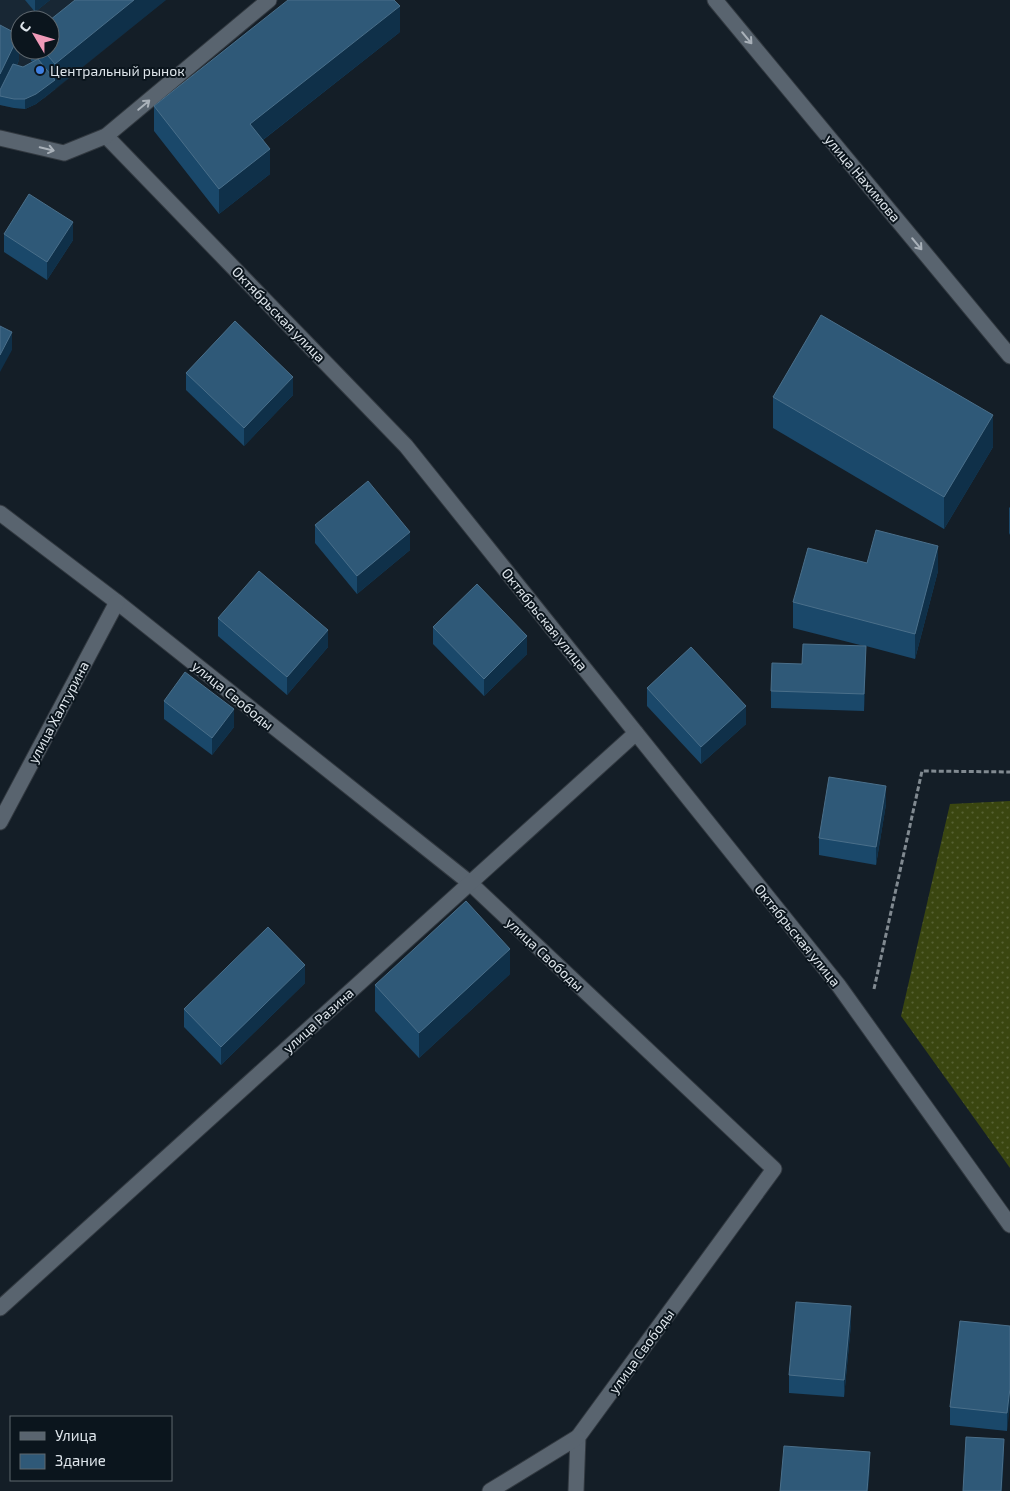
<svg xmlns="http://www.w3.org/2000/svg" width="1010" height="1491" font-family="'Exo 2',sans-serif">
  <defs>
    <pattern id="grass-dots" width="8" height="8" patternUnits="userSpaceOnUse" patternTransform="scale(1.25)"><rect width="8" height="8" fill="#3a4610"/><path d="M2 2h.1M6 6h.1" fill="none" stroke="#566133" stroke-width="1.8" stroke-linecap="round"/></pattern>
  </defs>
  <rect width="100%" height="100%" fill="#141e27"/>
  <!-- built -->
  <path fill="#182734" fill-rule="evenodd" d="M0,0h166l-121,98 -20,11 -11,-1 -14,-3zM20,20h30v30h-30z"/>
  <!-- grass -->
  <path fill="url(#grass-dots)" d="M1010,801v367l-109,-152 49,-212z"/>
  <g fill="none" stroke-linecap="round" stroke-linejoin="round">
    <!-- street casing -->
    <g stroke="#323940" stroke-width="17">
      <g id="street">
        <path d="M106,136l300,310 433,540 171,239"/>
        <path d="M0,513l117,89 353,281 304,286 -196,268 -2,54"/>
        <path d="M0,822l117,-220"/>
        <path d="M0,1308l636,-575"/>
        <path d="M490,1491l88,-54"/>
      </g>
    </g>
    <!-- secondary casing -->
    <g stroke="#323940" stroke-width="17">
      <g id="secondary">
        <path d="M715,0l295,356"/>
        <path d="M0,138l64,15 42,-17 163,-136"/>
      </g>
    </g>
    <!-- path -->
    <path stroke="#818a91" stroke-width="3" stroke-dasharray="5 2.5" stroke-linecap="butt" d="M874,989l48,-218 88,1"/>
    <!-- street -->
    <use href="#street" stroke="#59646f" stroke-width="15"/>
    <!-- secondary -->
    <use href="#secondary" stroke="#59646f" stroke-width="15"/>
  </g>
  <!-- wall -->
  <g fill="#1a486a">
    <path d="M25,0h25l-15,12z"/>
    <path d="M75,0l-20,89 -19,15 -11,5 -11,-1 -14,-3v-80l19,35 -2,5 6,2 10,-5 -2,-1v-11h19z"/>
    <path d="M400,32l-137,108 7,34 -51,40 -65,-83v-25z"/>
    <path d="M4,234l69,6 -26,40 -43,-28z"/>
    <path d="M186,373l107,22 -49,51 -58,-56z"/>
    <path d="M773,397l220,50 -49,82 -171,-101z"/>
    <path d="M1010,507v28l-1,-2v-25z"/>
    <path d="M315,525l95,25 -53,44 -42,-51z"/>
    <path d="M867,563l71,8 -23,88 -49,-13 -2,65 -93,-3v-17l31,-27 62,-18 -71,-18v-26z"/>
    <path d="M218,618l110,29 -41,48 -69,-59z"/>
    <path d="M433,627l94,27 -43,42 -51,-52z"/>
    <path d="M647,688l99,36 -45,40 -54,-58z"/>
    <path d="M164,701l70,26 -22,28 -48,-36z"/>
    <path d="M886,804l-10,61 -57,-10v-17z"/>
    <path d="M510,974l-91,84 -44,-47v-26z"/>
    <path d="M305,983l-84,82 -37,-38v-18z"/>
    <path d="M851,1324l-7,73 -55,-4v-18z"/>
    <path d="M1010,1326l-3,105 -57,-6v-18z"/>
  </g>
  <!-- shaded-wall -->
  <g fill="#0f3049">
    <path d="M35,0h15l-15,12z"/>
    <path d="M134,0h32l-111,89 -19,15 -11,5v-10l30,-19v-16z"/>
    <path d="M400,6v26l-150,118v-26z"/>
    <path d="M19,35v25l-17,36h-2v-22z"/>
    <path d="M270,149v25l-51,40v-25z"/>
    <path d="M73,222v18l-26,40v-18z"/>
    <path d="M12,332v18l-12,22v-17z"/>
    <path d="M293,377v18l-49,51v-18z"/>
    <path d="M993,415v32l-49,82v-32z"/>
    <path d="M410,532v18l-53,44v-18z"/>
    <path d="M938,546v25l-23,88v-25z"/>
    <path d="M328,630v17l-41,48v-18z"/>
    <path d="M527,636v18l-43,42v-17z"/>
    <path d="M866,646v18l-2,47v-17z"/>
    <path d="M746,706v18l-45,40v-17z"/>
    <path d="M234,709v18l-22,28v-17z"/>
    <path d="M886,786v18l-10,61v-18z"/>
    <path d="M510,949v25l-91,84v-25z"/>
    <path d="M305,965v18l-84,82v-18z"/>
    <path d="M851,1306v18l-7,73v-17z"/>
    <path d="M1010,1388v18l-3,25v-18z"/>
    <path d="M1004,1439v17l-2,35h-1z"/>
    <path d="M870,1452v18l-2,21h-1z"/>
  </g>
  <!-- building -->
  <g fill="#2f5978" stroke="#4a6f8a">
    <path d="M75,0h59l-79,64 -12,-14h7v-30z"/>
    <path d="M288,0h106l6,6 -150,118 20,25 -51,40 -65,-83z"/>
    <path d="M0,25l19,10 -19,39z"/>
    <path d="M38,59l17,21 -19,14 -11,5h-11l-14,-3v-6l13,-26 10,3z"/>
    <path d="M29,194l44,28 -26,40 -43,-28z"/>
    <path d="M821,315l172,100 -49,82 -171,-100z"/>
    <path d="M235,321l58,56 -49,51 -58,-55z"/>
    <path d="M0,326l12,6 -12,23z"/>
    <path d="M368,481l42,51 -53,44 -42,-51z"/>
    <path d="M876,530l62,16 -23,88 -122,-32 15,-54 59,15z"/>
    <path d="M259,571l69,59 -41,47 -69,-59z"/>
    <path d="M477,584l50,52 -43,43 -51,-52z"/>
    <path d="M803,644l63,2 -2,48 -93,-3 1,-28 30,1z"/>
    <path d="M691,647l55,59 -45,41 -54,-59z"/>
    <path d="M185,672l49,37 -22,29 -48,-37z"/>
    <path d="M829,777l57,9 -10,61 -57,-9z"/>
    <path d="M466,901l44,48 -91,84 -44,-48z"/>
    <path d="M268,927l37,38 -84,82 -37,-38z"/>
    <path d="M796,1302l55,4 -7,74 -55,-5z"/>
    <path d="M960,1321l50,5v62l-3,25 -57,-6z"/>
    <path d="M966,1437l38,2 -3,52h-38z"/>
    <path d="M784,1446l86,6 -3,39h-87z"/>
  </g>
  <!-- one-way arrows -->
  <defs><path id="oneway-shaft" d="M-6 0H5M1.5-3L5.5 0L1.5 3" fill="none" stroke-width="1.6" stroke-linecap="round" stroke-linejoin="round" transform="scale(1.25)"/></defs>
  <g stroke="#a9b1b9">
    <use href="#oneway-shaft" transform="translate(747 38) rotate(50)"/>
    <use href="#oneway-shaft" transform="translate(144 105) rotate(-40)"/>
    <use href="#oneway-shaft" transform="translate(47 149) rotate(13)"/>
    <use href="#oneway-shaft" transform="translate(917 244) rotate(50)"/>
  </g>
  <!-- markers -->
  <circle fill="#3f7fe0" stroke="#0b151d" stroke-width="2" cx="40" cy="70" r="5"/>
  <g text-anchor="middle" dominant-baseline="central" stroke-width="4" stroke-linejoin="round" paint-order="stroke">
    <!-- poi labels -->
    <g font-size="14" fill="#dee5eb" stroke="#0b151d" text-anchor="start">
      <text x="50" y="70">Центральный рынок</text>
    </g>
    <!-- street labels -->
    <g font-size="14" fill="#dee5eb" stroke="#0b151d">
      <text transform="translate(863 178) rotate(50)">улица Нахимова</text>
      <text transform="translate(279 314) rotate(46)">Октябрьская улица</text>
      <text transform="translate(545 619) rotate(51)">Октябрьская улица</text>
      <text transform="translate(233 695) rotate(39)">улица Свободы</text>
      <text transform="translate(58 712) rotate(-62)">улица Халтурина</text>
      <text transform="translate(798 935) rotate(51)">Октябрьская улица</text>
      <text transform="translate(545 954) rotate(43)">улица Свободы</text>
      <text transform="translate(318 1020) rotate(-42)">улица Разина</text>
      <text transform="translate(641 1351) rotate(-54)">улица Свободы</text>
    </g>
  </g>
  <!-- legend -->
  <rect x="10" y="1416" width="162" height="65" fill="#0b151d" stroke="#5f686f"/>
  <rect x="20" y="1432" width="25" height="8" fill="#59646f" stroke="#5f686f"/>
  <text x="55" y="1441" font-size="15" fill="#dee5eb">Улица</text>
  <rect x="20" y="1454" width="25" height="15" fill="#2f5978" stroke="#5f686f"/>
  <text x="55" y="1466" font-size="15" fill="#dee5eb">Здание</text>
  <!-- north arrow -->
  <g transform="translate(35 35) rotate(308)"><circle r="24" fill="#0b151d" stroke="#5f686f"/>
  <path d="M0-4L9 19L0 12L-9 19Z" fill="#ef9ab8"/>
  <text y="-8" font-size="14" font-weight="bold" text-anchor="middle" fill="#dee5eb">С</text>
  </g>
</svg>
